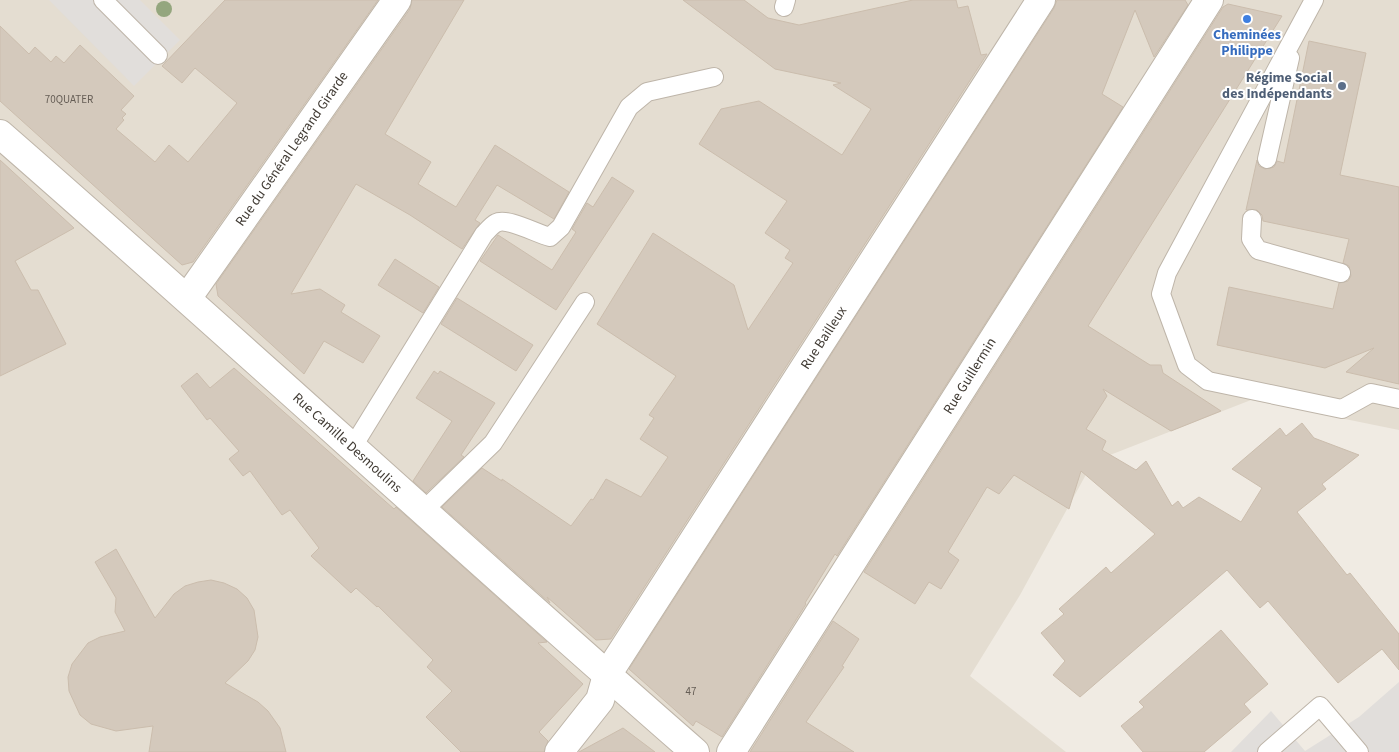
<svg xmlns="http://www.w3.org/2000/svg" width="1399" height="752" font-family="'Source Sans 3',sans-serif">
  <rect width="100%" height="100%" fill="#f0ebe3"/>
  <!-- residential -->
  <path fill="#e4ddd1" d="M0,0h1399v430l-148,-30 -141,55 -21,14 -69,126 -50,81 96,76h-1066z"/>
  <!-- parking -->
  <g fill="#e1dedb">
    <path d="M49,0h91l40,40 -46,46z"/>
    <path d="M1399,682v70h-168l40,-41 34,40 54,-34z"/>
  </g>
  <!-- building -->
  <g fill="#d4c9bc" stroke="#cbbdad">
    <path d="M225,0h153l-185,262 -11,3 -182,-164v-75l29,28 6,-7 16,15 5,-6 8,7 16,-18 54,51 -13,14 5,4 -4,4 2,2 -8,9 39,33 14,-17 19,17 49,-59 -42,-35 -13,15 -20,-17z"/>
    <path d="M412,0h52l-79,134 46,28 -13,22 38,23 39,-62 74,47 -15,27 -57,-34 -22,35 5,3 -18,26 -52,-34 -54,-31 -65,110 29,-5 25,16 -4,7 39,24 -17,27 -39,-22 -20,33 -86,-78 -2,-12 194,-275z"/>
    <path d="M683,0h61l24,18 31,7 114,-25h43l2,8 10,-2 13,49 6,-1 -376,585 -15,1 -49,-43 3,6 -108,-96 40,-39 20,13v-2l69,47 20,-27 2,1 13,-21 35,18 27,-40 -28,-18 14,-21 -5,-3 27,-39 -79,-52 56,-91 81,52 14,45 45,-67 -8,-5 5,-8 -25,-17 22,-32 -88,-57 22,-35 38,-8 83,54 29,-46 -38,-24 8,-2 -66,-14z"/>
    <path d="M1057,0h128l3,5 -34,52 -19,-47 -33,84 21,13 -286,449 -2,-2 -30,49 1,1 -84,133 -26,-16 -3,5 -64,-57 425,-661z"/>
    <path d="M1228,4l54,12 -194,310 62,39h11l2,8 58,38 -50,20 -68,-42 4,7 -21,33 20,12 -4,9 34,20 10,-9 26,45 6,-5 5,7 16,-11 42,25 21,-34 -30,-19 48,-41 6,8 16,-13 12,15 45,17 -37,29 4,5 -29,23 50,63 3,-2 49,61v36l-17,-21 -44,34 -70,-82 -8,7 -33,-38 -147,127 -27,-22 12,-14 -24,-28 23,-19 -5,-5 47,-42 5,6 44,-39 -74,-63 -12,38 -55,-34 -15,19 -12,-7 -39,65 11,8 -18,29 -12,-7 -14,22 -51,-32 359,-565z"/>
    <path d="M1309,41l57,12 -26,122 59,12v197l-53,-12 28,-24 -49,20 -108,-23 12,-58 104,22 6,-26 9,-2 3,-5 -2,-10 -6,-3 6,-24 -86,-18 -1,-6 -5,-5h-11l11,-50 2,6 6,3 9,-2 3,-6 7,2z"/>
    <path d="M0,160l74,68 -59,33 16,29h7l28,54 -66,32z"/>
    <path d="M612,177l22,14 -78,119 -76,-49 18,-26 54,35 24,-38 -4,-3 15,-26 6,4z"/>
    <path d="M395,259l44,28 -16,26 -45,-28z"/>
    <path d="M457,298l76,47 -17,26 -75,-47z"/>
    <path d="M234,368l160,141 2,-2 151,135 -9,1 45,41 -44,48 9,9 -4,11h-83l-35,-35 26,-26 -25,-24 6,-7 -55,-54 -1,1 -21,-19 -5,5 -40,-37 8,-8 -29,-38 -8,5 -32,-44 -7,5 -14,-17 10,-8 -29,-33 -3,2 -26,-34 16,-13 13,15z"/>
    <path d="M434,371l4,3 2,-3 55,32 -34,52 3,2 -38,36 -13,-12 39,-60 -36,-23z"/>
    <path d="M116,549l39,69 19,-24 11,-8 13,-4 13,-2 13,3 13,6 10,9 7,12 4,27 -3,13 -7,11 -23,22 33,19 10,9 12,17 6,24h-137l4,-26 -37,5 -25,-7 -11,-9 -11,-24 -1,-14 4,-13 16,-21 12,-6 25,-6 -10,-19 1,-14 -21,-36z"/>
    <path d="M833,621l26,18 -17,27 2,1 -38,55 48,30h-104z"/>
    <path d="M1221,630l47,54 -24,20 7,8 -47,40h-61l-22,-26 23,-19 -5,-5z"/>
    <path d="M623,728l32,24h-76z"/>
  </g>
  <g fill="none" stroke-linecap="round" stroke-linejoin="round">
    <!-- lane casing -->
    <g stroke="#beb5a9" stroke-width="20">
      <g id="lane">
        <path d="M103,0l55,55"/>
        <path d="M1314,0l-147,273 -6,21 26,71 21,16 134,28 29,-16 28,6"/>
        <path d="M784,7l2,-7"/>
        <path d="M1267,159l23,-101"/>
        <path d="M1252,219l-1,20 7,11 83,23"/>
        <path d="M352,448l132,-214c3,-3 8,-9 12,-11 11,-6 41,11 54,14l11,-10 68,-120 18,-15 67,-15"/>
        <path d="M422,512l71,-69 92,-141"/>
        <path d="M1267,752l53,-46 39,46"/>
      </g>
    </g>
    <!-- street casing -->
    <g stroke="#beb5a9" stroke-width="30">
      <g id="street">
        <path d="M0,134c234,204 461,414 695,618"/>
        <path d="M188,297l209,-297"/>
        <path d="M559,752l41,-52 7,-25 434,-675"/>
        <path d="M731,752l478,-752"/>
      </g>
    </g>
    <!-- lane -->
    <use href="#lane" stroke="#fff" stroke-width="18"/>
    <!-- street -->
    <use href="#street" stroke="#fff" stroke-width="28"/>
  </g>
  <!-- trees -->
  <circle fill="#94a67e" cx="164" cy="9" r="8"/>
  <!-- markers -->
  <circle fill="#3f7fe0" stroke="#fff" stroke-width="2" cx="1247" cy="19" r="5"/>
  <circle fill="#5c6f8a" stroke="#fff" stroke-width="2" cx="1342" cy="86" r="5"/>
  <g text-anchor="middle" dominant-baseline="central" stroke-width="4" stroke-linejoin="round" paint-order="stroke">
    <!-- number labels -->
    <g font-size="11" fill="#665e56">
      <text x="69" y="99">70QUATER</text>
      <text x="691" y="691">47</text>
    </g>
    <!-- shop labels -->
    <g font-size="14" font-weight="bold" fill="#366cbe" stroke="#fff">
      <text x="1247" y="35">Cheminées<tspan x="1247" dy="16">Philippe</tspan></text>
    </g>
    <!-- service labels -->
    <g font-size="14" font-weight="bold" fill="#4e5e75" stroke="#fff" text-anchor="end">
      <text x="1332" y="78">Régime Social<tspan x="1332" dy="16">des Indépendants</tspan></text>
    </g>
    <!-- street labels -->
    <g font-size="14" fill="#413b34" stroke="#fff">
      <text transform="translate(292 149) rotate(-55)">Rue du Général Legrand Girarde</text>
      <text transform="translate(824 338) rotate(-57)">Rue Bailleux</text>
      <text transform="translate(970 376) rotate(-58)">Rue Guillermin</text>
      <text transform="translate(347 443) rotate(42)">Rue Camille Desmoulins</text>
    </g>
  </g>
</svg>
